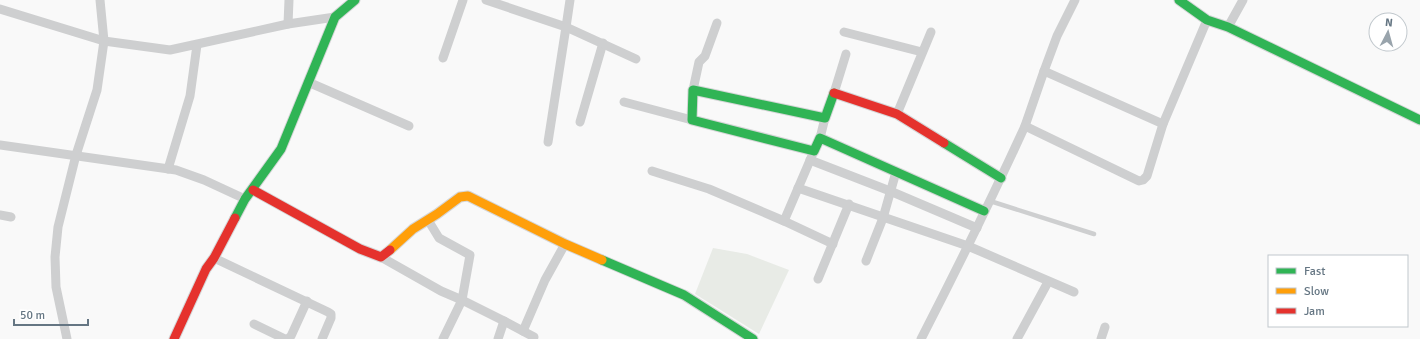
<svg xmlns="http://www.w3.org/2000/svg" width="1420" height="339" font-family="Signika,sans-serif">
  <rect width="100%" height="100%" fill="#f9f9f9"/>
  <!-- green -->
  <path fill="#e8ebe6" d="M713,248l34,6 42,16 -30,64 -64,-40z"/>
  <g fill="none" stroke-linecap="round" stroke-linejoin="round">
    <!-- fast casing -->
    <g stroke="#d5d6d7" stroke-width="11">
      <g id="fast">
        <path d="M1179,0l28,20 21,7 192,93"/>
        <path d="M834,93l-9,25 -132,-28 -1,30 122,31 6,-13 164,73"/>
        <path d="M944,143l57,35"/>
        <path d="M235,218l10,-19 36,-50 54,-132 20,-17"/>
        <path d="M602,260l82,35 69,44"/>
      </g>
    </g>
    <!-- slow casing -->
    <g stroke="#d5d6d7" stroke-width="11">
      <path id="slow" d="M390,250l23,-21 24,-15 23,-17 8,-1 97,48 37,16"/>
    </g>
    <!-- jam casing -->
    <g stroke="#d5d6d7" stroke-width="11">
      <g id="jam">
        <path d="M834,93l63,21 47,29"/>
        <path d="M253,190l107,59 21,8 9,-7"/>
        <path d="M174,339l32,-70 8,-11 21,-40"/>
      </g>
    </g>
    <!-- lane -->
    <path stroke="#cecfd0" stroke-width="4.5" d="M990,201l104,33"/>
    <!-- street -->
    <g stroke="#cecfd0" stroke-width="9">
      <path d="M486,0l80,27 4,-27"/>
      <path d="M0,9l104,32 66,9 118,-26 47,-7"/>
      <path d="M288,24l1,-24"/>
      <path d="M1228,27l15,-27"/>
      <path d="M844,32l78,20"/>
      <path d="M443,58l20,-58"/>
      <path d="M1044,71l13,-35 18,-36"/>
      <path d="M308,82l101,44"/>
      <path d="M693,90l6,-28 6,-6 12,-33"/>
      <path d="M834,93l12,-39"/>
      <path d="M624,102l68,18"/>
      <path d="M897,114l34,-82"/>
      <path d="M580,122l23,-79"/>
      <path d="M1025,126l19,-55 119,53"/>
      <path d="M820,138l5,-20"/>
      <path d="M548,142l18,-115 70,32"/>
      <path d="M0,145l176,25 28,10 41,19"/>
      <path d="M810,160l80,31 87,37"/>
      <path d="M168,169l22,-73 7,-51"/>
      <path d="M652,171l57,18 75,32 30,-70"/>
      <path d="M798,188l170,58 106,46"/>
      <path d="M0,215l11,2"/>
      <path d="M428,220l11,18 31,17 -8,45 42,21"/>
      <path d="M784,221l49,23"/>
      <path d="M381,257l60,34 21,9 -19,39"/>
      <path d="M214,258l114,54 3,2v4l-9,21"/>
      <path d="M866,261l17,-43 13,-46"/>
      <path d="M818,279l31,-75"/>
      <path d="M254,324l31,15"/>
      <path d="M523,331l22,-51 20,-36"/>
      <path d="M67,339l-11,-52 -1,-30 3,-30 18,-72 21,-65 7,-49 -4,-41"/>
      <path d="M288,339l3,-3 16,-35"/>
      <path d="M498,339l6,-18 30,16"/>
      <path d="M921,339c36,-70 71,-141 104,-213l114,55 4,-1 4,-4 16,-52 44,-104"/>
      <path d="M1017,339l31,-57"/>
      <path d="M1101,339l4,-12"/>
    </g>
    <!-- fast -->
    <use href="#fast" stroke="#30b455" stroke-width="9"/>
    <!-- slow -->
    <use href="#slow" stroke="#ff9f0a" stroke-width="9"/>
    <!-- jam -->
    <use href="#jam" stroke="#e5322d" stroke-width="9"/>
  </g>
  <!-- legend -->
  <rect x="1268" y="255" width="140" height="72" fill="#ffffff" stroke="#c1c8cd"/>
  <rect x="1276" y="268" width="20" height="6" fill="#30b455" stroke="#c1c8cd"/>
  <text x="1304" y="275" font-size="12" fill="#657683">Fast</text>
  <rect x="1276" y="288" width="20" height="6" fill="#ff9f0a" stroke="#c1c8cd"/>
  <text x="1304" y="295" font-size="12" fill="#657683">Slow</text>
  <rect x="1276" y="308" width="20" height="6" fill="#e5322d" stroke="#c1c8cd"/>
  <text x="1304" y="315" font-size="12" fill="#657683">Jam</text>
  <!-- north arrow -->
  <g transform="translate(1388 32) rotate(6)"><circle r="19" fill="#ffffff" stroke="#c1c8cd"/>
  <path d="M0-3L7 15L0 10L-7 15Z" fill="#99a4ac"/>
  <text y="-6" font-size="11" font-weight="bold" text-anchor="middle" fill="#657683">N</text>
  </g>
  <!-- scale -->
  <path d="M14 319v6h74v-6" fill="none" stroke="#657683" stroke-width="2"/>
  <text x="20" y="319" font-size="12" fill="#657683" stroke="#ffffff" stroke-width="3" paint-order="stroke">50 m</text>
</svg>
